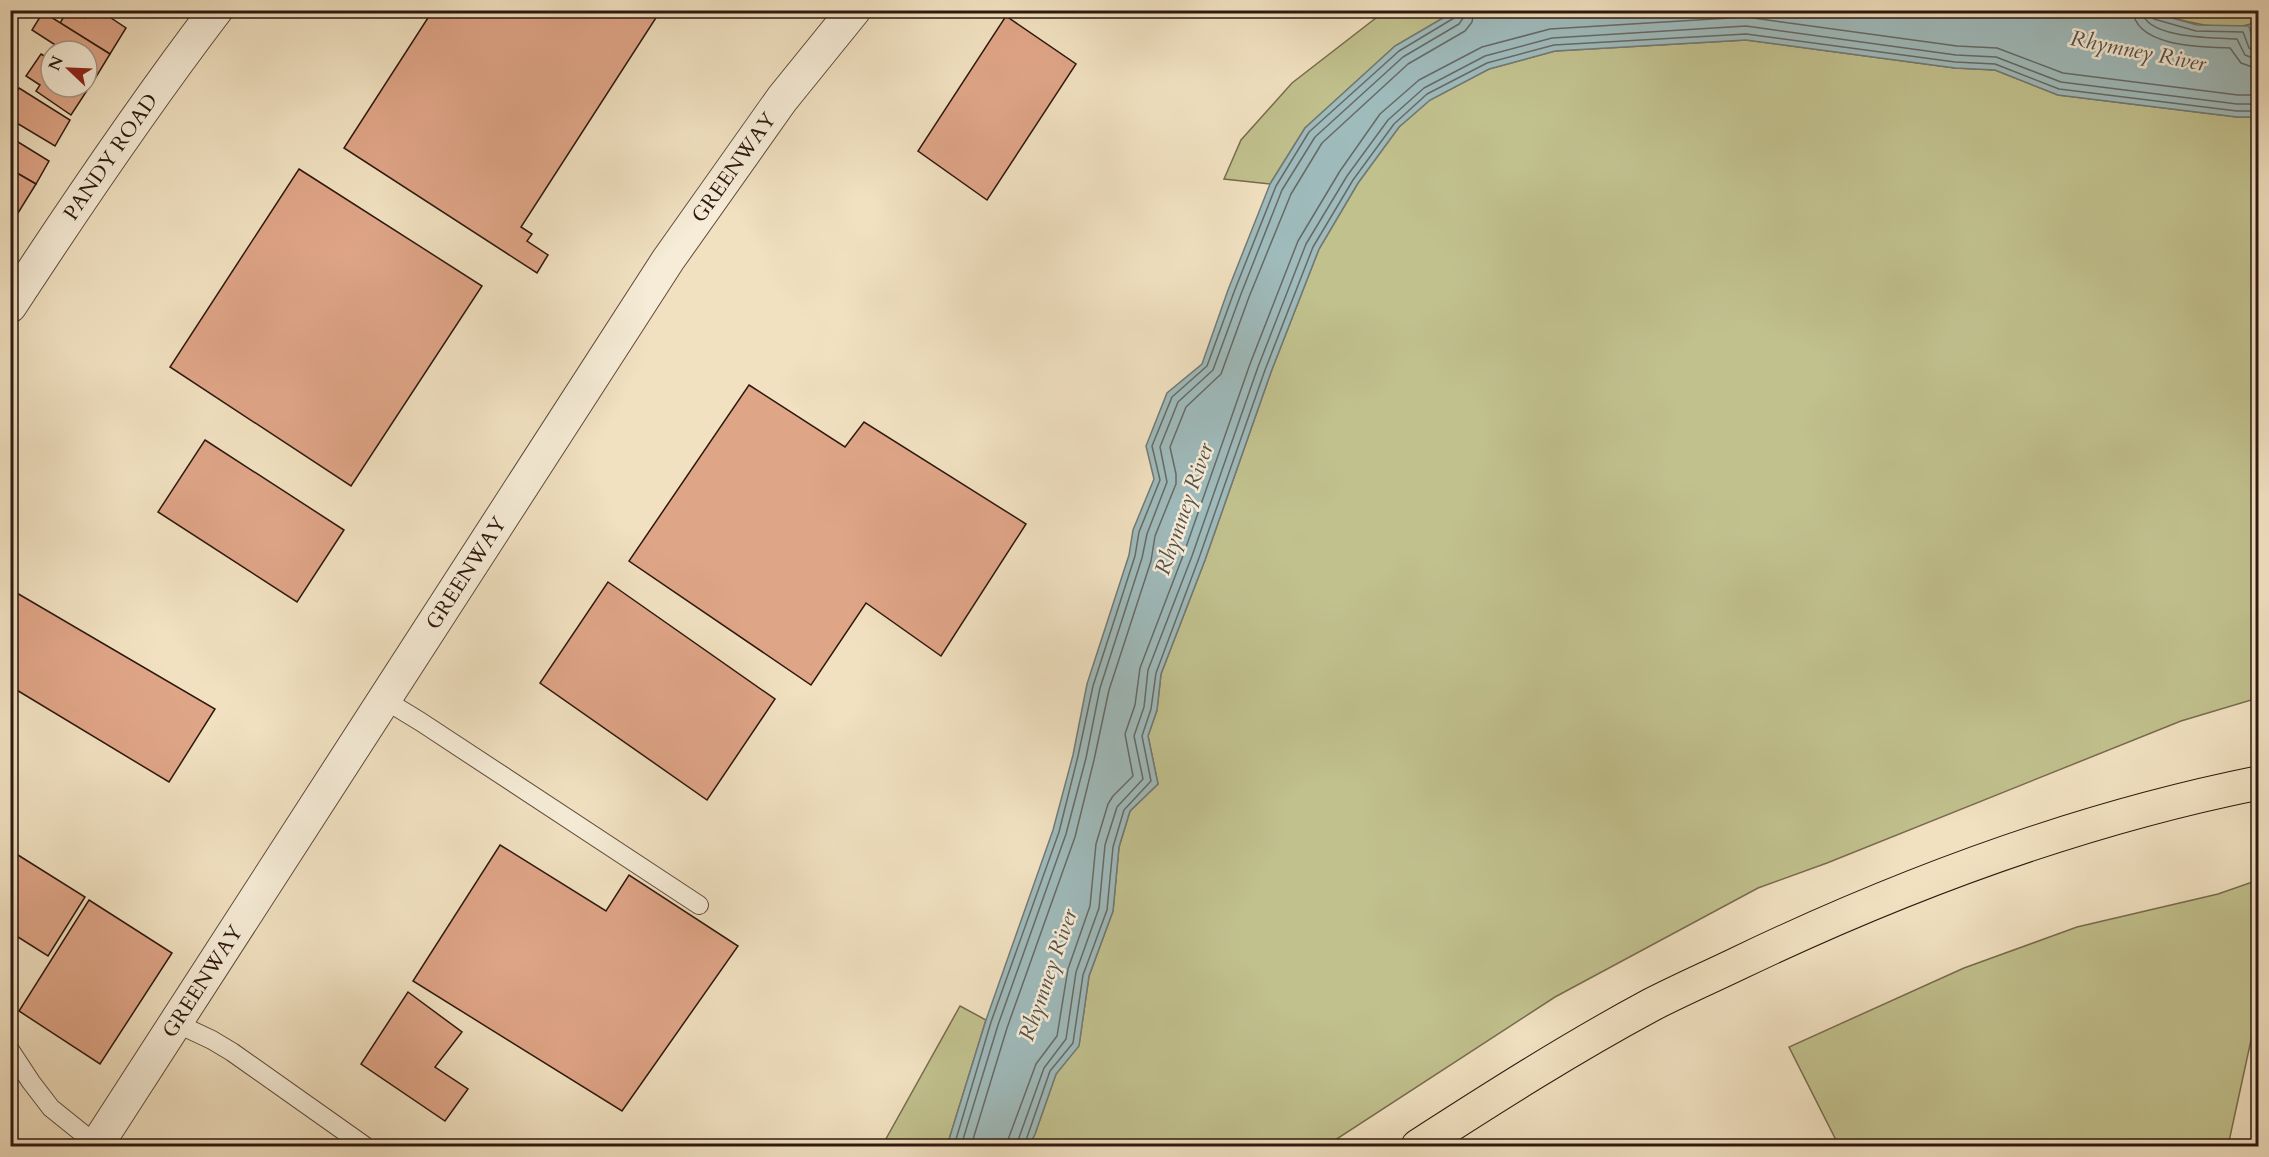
<svg xmlns="http://www.w3.org/2000/svg" width="2269" height="1157" font-family="Cardo,serif">
  <rect width="100%" height="100%" fill="#f1e1c1"/>
  <filter id="stains"><feTurbulence type="fractalNoise" baseFrequency=".00333" numOctaves="4"/><feColorMatrix values="0 0 0 0 .2 0 0 0 0 .09 0 0 0 0 .02 0 0 0 .5 -.17"/></filter>
  <radialGradient id="worn" r=".72"><stop offset=".6" stop-color="#630" stop-opacity="0"/><stop offset="1" stop-color="#630" stop-opacity=".3"/></radialGradient>
  <!-- green -->
  <g fill="#c1c18e" stroke="#786c4e" stroke-width="1.5">
    <path d="M1385,11h70l-60,35 -90,82 -35,56 -46,-5 17,-39 51,-57z"/>
    <path d="M2147,11h111v10c-29,15 -81,-2 -111,-10z"/>
    <path d="M1746,40l209,28 40,2 63,25 179,22h21v581l-77,23 -354,142 -69,25 -203,109 -229,149h-297l6,-12 21,-60 23,-29 10,-69 24,-65 6,-64 11,-36 28,-27 -10,-48 9,-26 4,-36 44,-114 66,-188 48,-123 39,-66 41,-56 31,-27 59,-31 66,-18z"/>
    <path d="M2258,880v128l-30,138h-389l-50,-99 175,-79 113,-41 141,-33z"/>
    <path d="M960,1006l26,14 -39,126h-65z"/>
  </g>
  <!-- water -->
  <path fill="#9fbbbc" stroke="#727a77" stroke-width="1.5" d="M1455,11h692l50,14 52,1 5,19 4,2v70h-21l-179,-22 -63,-25 -40,-2 -209,-28 -191,11 -66,18 -59,31 -31,27 -41,56 -39,66 -48,123 -66,188 -44,114 -4,36 -9,26 10,48 -28,27 -11,36 -6,64 -24,65 -10,70 -23,28 -21,60 -6,12h-82l39,-126 67,-190 20,-75 14,-71 42,-129 4,-25 21,-51 -8,-33 21,-53 35,-29 26,-74 42,-106 35,-56 90,-82z"/>
  <g fill="none" stroke-linecap="round" stroke-linejoin="round">
    <!-- shore -->
    <g stroke="#666a66" stroke-width="1.5">
      <path d="M2133,10c2,37 70,37 97,38l11,15 17,6"/>
      <path d="M2142,10c2,29 74,28 95,29l8,16 13,5"/>
      <path d="M2150,10v5l4,4 42,12 47,1 6,16 9,4"/>
      <path d="M954,1146l37,-124 68,-190 19,-76 15,-70 42,-130 4,-24 21,-52 -8,-34 20,-49 35,-31 27,-74 42,-106 33,-54 90,-81 55,-33 3,-8"/>
      <path d="M961,1146l37,-121 68,-191 20,-76 14,-70 42,-130 5,-24 20,-52 -7,-35 18,-45 35,-32 28,-76 41,-104 33,-53 88,-80 56,-33 4,-6 1,-8"/>
      <path d="M971,1146l36,-118 68,-191 19,-77 15,-70 42,-129 4,-25 21,-52v-10l-6,-27 16,-40 35,-33 28,-77 42,-103 31,-51 86,-79 57,-33 7,-9 2,-12"/>
      <path d="M1007,1146l2,-9 27,-73 21,-28 11,-67 22,-63 6,-62 12,-40 5,-8 20,-20 -8,-42 10,-29 5,-37 44,-115 66,-189 48,-123 42,-70 40,-57 39,-34 63,-33 68,-18 196,-12 211,29 40,2 66,25 175,22h20"/>
      <path d="M1016,1146l28,-78 22,-29 10,-67 23,-64 6,-63 12,-38 26,-28 -9,-43 10,-29 4,-37 44,-114 66,-189 48,-123 41,-68 41,-56 36,-32 61,-32 67,-18 194,-12 210,29 40,2 65,25 176,22h21"/>
      <path d="M1024,1146l26,-75 23,-28 10,-68 24,-65 6,-63 11,-37 27,-29 -9,-45 9,-27 5,-36 43,-115 66,-188 48,-123 40,-67 41,-56 33,-30 60,-31 67,-18 192,-11 209,28 40,2 64,25 178,22h21"/>
    </g>
    <!-- stream -->
    <path stroke="#727a77" stroke-width="10" d="M10,1140l6,6"/>
  </g>
  <!-- building -->
  <g fill="#dfa587" stroke="#2e180f" stroke-width="1.5">
    <path d="M68,10h6l11,8 5,-8h9l27,18 -16,26 -50,-31z"/>
    <path d="M433,10h228l-140,217 11,7 -5,7 21,14 -11,18 -193,-125z"/>
    <path d="M43,12l67,42 -17,28 -6,-4v-27h-29l2,-3 -28,-18z"/>
    <path d="M1006,16l70,48 -89,136 -69,-49z"/>
    <path d="M41,54l10,6v27h36v-3l3,2 -19,29 -35,-24 4,-6 -14,-9z"/>
    <path d="M19,88l51,32 -15,26 -45,-27v-17z"/>
    <path d="M10,137l39,24 -13,23 -26,-15z"/>
    <path d="M10,169l26,15 -18,29 -8,-4z"/>
    <path d="M299,169l183,117 -131,200 -181,-119z"/>
    <path d="M749,385l96,62 19,-25 162,102 -85,132 -75,-53 -55,82 -182,-124z"/>
    <path d="M205,440l139,90 -47,72 -139,-90z"/>
    <path d="M608,582l167,117 -68,101 -167,-117z"/>
    <path d="M10,589l205,120 -46,73 -159,-96z"/>
    <path d="M500,845l106,66 23,-36 109,71 -116,165 -209,-130z"/>
    <path d="M10,850l75,47 -37,59 -38,-24z"/>
    <path d="M89,900l83,53 -72,111 -81,-53z"/>
    <path d="M408,992l54,40 -27,35 33,22 -23,32 -84,-57z"/>
  </g>
  <g fill="none" stroke-linecap="round" stroke-linejoin="round">
    <!-- service casing -->
    <g stroke="#5f4a3c" stroke-width="20">
      <g id="service">
        <path d="M385,700l36,22 278,183"/>
        <path d="M176,1023l36,17 20,12 133,94"/>
        <path d="M10,1050l21,32 20,26 46,37"/>
      </g>
    </g>
    <!-- minor casing -->
    <g stroke="#5f4a3c" stroke-width="35">
      <g id="minor">
        <path id="s1" d="M10,306c66,-101 133,-200 206,-296"/>
        <path id="s2" d="M96,1146l572,-886 114,-161 72,-89"/>
      </g>
    </g>
    <!-- primary casing -->
    <g stroke="#2e180f" stroke-width="35">
      <path id="primary" d="M1418,1146c76,-49 153,-98 233,-141 29,-15 59,-28 88,-42 165,-79 340,-144 519,-180"/>
    </g>
    <!-- service -->
    <use href="#service" stroke="#f6ecd7" stroke-width="18"/>
    <!-- minor -->
    <use href="#minor" stroke="#f6ecd7" stroke-width="33"/>
    <!-- primary -->
    <use href="#primary" stroke="#f1e1c1" stroke-width="33"/>
  </g>
  <g text-anchor="middle" dominant-baseline="central" stroke-width="5" stroke-linejoin="round" paint-order="stroke">
    <!-- street labels -->
    <g font-size="21" fill="#2e180f" stroke="#f6ecd7">
      <text stroke="none"><textPath href="#s1" startOffset="180">PANDY ROAD</textPath></text>
      <text stroke="none"><textPath href="#s2" startOffset="1168">GREENWAY</textPath></text>
      <text stroke="none"><textPath href="#s2" startOffset="682">GREENWAY</textPath></text>
      <text stroke="none"><textPath href="#s2" startOffset="196">GREENWAY</textPath></text>
    </g>
    <!-- water labels -->
    <g font-size="22" font-style="italic" fill="#56514c" stroke="#f6ecd7">
      <text transform="translate(2138 51) rotate(11)">Rhymney River</text>
      <text transform="translate(1184 509) rotate(-71)">Rhymney River</text>
      <text transform="translate(1048 975) rotate(-71)">Rhymney River</text>
    </g>
  </g>
  <!-- margin -->
  <rect width="2269" height="1157" fill="none" stroke="#f1e1c1" stroke-width="36"/>
  <rect x="12" y="12" width="2245" height="1133" fill="none" stroke="#2e180f" stroke-width="3"/>
  <rect x="18" y="18" width="2233" height="1121" fill="none" stroke="#2e180f" stroke-width="1.5"/>
  <!-- north arrow -->
  <g transform="translate(69 69) rotate(293)"><circle r="28" fill="#f6ecd7" stroke="#a69787" stroke-width="1.5"/>
  <path d="M0-4.5L10 22L0 15L-10 22Z" fill="#8f2418"/>
  <text y="-9" font-size="16" font-weight="bold" text-anchor="middle" fill="#2e180f">N</text>
  </g>
  <rect width="100%" height="100%" filter="url(#stains)"/>
  <rect width="100%" height="100%" fill="url(#worn)"/>
</svg>
